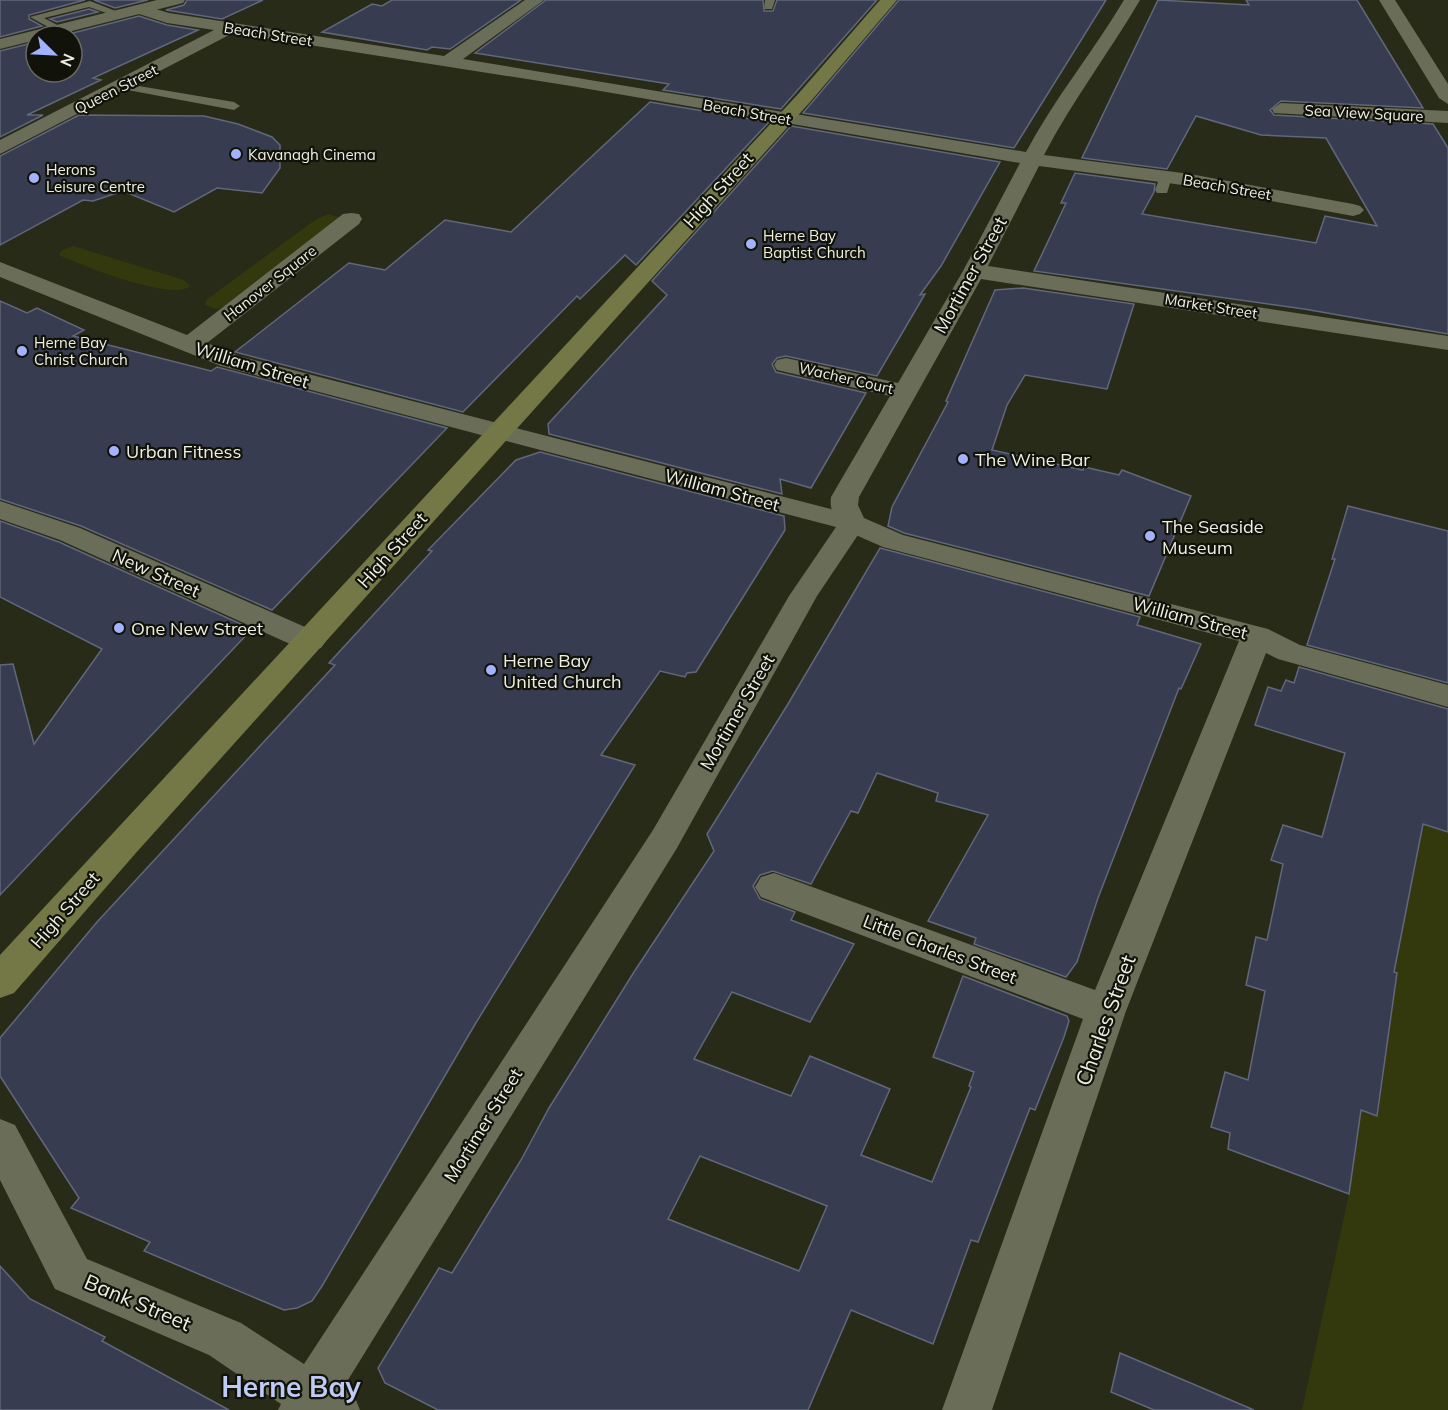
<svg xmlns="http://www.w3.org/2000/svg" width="1448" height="1410" font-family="Mulish,sans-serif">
  <rect width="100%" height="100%" fill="#282b17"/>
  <!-- green -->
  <g fill="#34380d">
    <path d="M328,214l15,4 -118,89 -9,2 -11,-4 1,-5 109,-80z"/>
    <path d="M73,246l111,34 6,6c-17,16 -110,-21 -131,-31l3,-5z"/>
    <path d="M1433,721l15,5v684h-146l47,-216 12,-84 17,5 19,-141 -3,-4z"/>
  </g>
  <!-- building -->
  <g fill="#383c50" stroke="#61677c" stroke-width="1.5" fill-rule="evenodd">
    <path d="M0,0h85l-56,15v4l13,7 -42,11z"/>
    <path d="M94,0h54l-33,8z"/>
    <path d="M187,0h76l-41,19 -56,-9 18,-5z"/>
    <path d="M392,0h129l-71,49 -18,-2 -5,3 -105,-18 50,-28 10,2z"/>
    <path d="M546,0h217l1,11h9l4,-11h100l-96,109 -118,-19 6,-6 -194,-31z"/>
    <path d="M899,0h207l-92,148 -211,-35z"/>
    <path d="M1158,0l91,5 -3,-5h111l66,108 -142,-7 -11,9 4,5 159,9 15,24v186l-144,-25 -270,-38 32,-68h-5l14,-30 80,11 -1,8 -12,22 174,29 9,-27 52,10 -51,-88 -65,-3 -65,-19 -29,53 -85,-11z"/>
    <path d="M89,9l9,3 -41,10 -7,-3z"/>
    <path d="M139,16l28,9 31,5 -105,48 8,2 -74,35h16l-43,22v-86l36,-9v30h36v-36h-11z"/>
    <path d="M650,102l119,20 -133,143 -11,-10 -45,44 -3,-3 -114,116 -228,-60 114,-89 36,7 60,-50 66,12z"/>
    <path d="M79,115l125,1 34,8 34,13 8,8v23l-18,25 -45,-5 -43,24 -51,-21 -30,10 -10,-1 -83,45v-89z"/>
    <path d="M791,126l209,36 -59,104 -21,29 5,-1 -48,82 -91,-20 -9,2 -5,6 4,8 90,21 -55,95 -31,-9 2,15 -233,-60 -1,-10 119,-129 -15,-14z"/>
    <path d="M1023,288l111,16 -27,85 -82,-14 -18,30 -15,45 91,20 1,-3 35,8 3,-5 69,26 -42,100 -245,-63 -16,-7 4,-19 56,-105 -2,-1 49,-111z"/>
    <path d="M0,301l27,12 10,-5 47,22 -11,6 138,35 6,-4 230,61 -175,182 -191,-84 -81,-27z"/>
    <path d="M540,452l244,64 1,14 -89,142 -9,1 -2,4 -25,-6 -59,84 34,10 -161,261 -152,260 -10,15 -15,7 -13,2 -140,-59 6,-9 -79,-34 8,-10 -79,-122v-38l97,-116 238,-257 -6,-2 103,-112 -4,-1 88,-90z"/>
    <path d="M1348,506l100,25v152l-141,-38 28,-86h-3z"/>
    <path d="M0,521l59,21 193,87 -252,266v-230l13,-1 21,80 68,-95 -102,-52z"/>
    <path d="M880,548l260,69 -3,8 64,19 -20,45 -2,-1 -81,210 -21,64 -11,15 -92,-33 2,-6 -48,-17 60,-106 -52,-14 2,-8 -61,-20 -19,40 -7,-2 -40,73 -38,-13 -13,4 -7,11 7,13 35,13 -4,8 63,24 -44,78 -78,-30 -38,67 97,37 19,-40 80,33 -29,66 71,27 39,-95 -2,-1 5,-14 -41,-15 30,-81 104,40 2,5 -5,16 -29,73 -5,-2 -52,134 -7,-2 -38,104 -82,-34 -43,100h-370l-53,-27 -7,-15 61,-100 13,5 69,-113 28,-52 85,-136 80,-121 -7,-17 81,-130zM700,1156l127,50 -28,65 -131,-52z"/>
    <path d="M1299,667l149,42v123l-25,-8 -29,148 3,1 -20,143 -16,-6 -12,84 -121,-45 2,-16 -19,-6 14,-55 23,8 17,-89 -19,-6 10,-48 11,3 16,-76 -12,-4 12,-35 39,12 23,-84 -90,-28 13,-38 13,4 5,-11 8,3z"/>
    <path d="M0,1266l30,33 75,38 -3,4 127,69h-229z"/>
    <path d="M1120,1353l134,57h-100l-43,-18z"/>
  </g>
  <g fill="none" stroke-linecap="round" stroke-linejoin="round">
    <!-- service -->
    <g fill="#6a6d57" fill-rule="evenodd">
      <path d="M765,0h10l-3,9h-8z"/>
      <path d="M90,1l36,14 -5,3 -32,-11 -45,11 19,10v4l-4,1 -29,-16z"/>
      <path d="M121,83l113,19 6,4 -6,4 -117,-22v-4z"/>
      <path d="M1166,173l6,4 -5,16h-10l-2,-3 5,-13z"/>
    </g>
    <!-- pedestrian -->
    <path fill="#6a6d57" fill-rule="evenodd" d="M500,424l362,93 4,6 -49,73 -140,252 -334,540 10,5 7,17h-82l3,-6 -72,-49 -154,-66 -55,-109v-61l15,6 72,134 154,64 63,41 349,-534 136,-234 47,-69 -345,-90 -4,-5 4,-5z"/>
    <!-- minor -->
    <g fill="#6a6d57" fill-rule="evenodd">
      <path d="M525,0h19l-81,59 563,93c28,-53 67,-100 98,-152h16c-31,53 -68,101 -96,155l146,19 163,30 7,2 4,4 -4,4 -7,2 -163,-30 -151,-20 -51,100 460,70v14l-467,-71 -122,218 -1,8 6,13 39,17 365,94 32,16 148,40v22l-170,-48 -12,-6 -140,358 -134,399h-50l141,-391 -322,-122 -6,-10 6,-10 13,-4 321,117 144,-349 -356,-94 -41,-18c-7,-9 -13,-20 -11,-32l59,-101 -113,-26 -3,-5 3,-5 9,-2 112,25 65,-112 57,-108 -449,-77 -338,-53 -233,121v-14l214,-110 -47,-7 -31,-10 -2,-3 2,-3 6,-2 27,8 275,43z"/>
      <path d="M1281,103l167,8v12l-174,-10 -2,-4z"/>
      <path d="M351,213l8,1 3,5 -3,5 -152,119 32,13 270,70 4,6 -4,6 -9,2 -279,-74 -221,-89v-15l187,73 156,-121z"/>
      <path d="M0,501l80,27 241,106 5,7 -5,7 -11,3 -11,-3 -239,-108 -60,-21z"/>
    </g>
    <!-- tertiary -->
    <g fill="#6a6d57" fill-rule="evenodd">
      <path d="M157,0h28l-2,3 -131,33h-16v4l-36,9v-10z"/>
      <path d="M1379,0h16l53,84v20l-9,-6z"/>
    </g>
    <!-- secondary -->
    <path fill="#747847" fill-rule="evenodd" d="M880,0h17l-86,101 -676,753 -121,139 -14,5v-43l799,-862z"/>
  </g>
  <!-- markers -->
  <g fill="#a2b2fd" stroke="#11120a" stroke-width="2">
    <circle cx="236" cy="154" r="6"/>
    <circle cx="34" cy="178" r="6"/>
    <circle cx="751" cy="244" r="6"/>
    <circle cx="22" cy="351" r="6"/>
    <circle cx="114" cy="451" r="6"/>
    <circle cx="963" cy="459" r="6"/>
    <circle cx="1150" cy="536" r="6"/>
    <circle cx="119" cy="628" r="6"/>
    <circle cx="491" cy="670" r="6"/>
  </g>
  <g text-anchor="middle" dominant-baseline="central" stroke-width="4.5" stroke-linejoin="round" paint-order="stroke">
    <!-- far-street labels -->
    <g font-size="15" fill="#edefe3" stroke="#11120a">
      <text transform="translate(268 34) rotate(9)">Beach Street</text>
      <text transform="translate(116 89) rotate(-27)">Queen Street</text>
      <text transform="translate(747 112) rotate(10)">Beach Street</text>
      <text transform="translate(1364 113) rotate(3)">Sea View Square</text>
      <text transform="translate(1227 187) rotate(10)">Beach Street</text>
      <text transform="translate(270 283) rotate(-38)">Hanover Square</text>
      <text transform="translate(1211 306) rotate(9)">Market Street</text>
      <text transform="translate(846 378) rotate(13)">Wacher Court</text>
    </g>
    <!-- far-poi labels -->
    <g font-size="15" fill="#edefe3" stroke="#11120a" text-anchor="start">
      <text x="248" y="154">Kavanagh Cinema</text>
      <text x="46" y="169">Herons<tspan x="46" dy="17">Leisure Centre</tspan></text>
      <text x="763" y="235">Herne Bay<tspan x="763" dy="17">Baptist Church</tspan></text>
      <text x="34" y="342">Herne Bay<tspan x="34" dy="17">Christ Church</tspan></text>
    </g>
    <!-- street labels -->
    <g font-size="18" fill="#edefe3" stroke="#11120a">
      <text transform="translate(718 190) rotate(-48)">High Street</text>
      <text transform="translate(970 275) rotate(-61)">Mortimer Street</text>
      <text transform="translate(252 365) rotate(17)">William Street</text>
      <text transform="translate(722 490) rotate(15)">William Street</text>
      <text transform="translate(392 550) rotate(-48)">High Street</text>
      <text transform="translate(156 573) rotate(24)">New Street</text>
      <text transform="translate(1190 618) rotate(15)">William Street</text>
      <text transform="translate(737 712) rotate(-60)">Mortimer Street</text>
      <text transform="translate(65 910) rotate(-49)">High Street</text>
      <text transform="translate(940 949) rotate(21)">Little Charles Street</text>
      <text transform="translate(483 1125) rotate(-58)">Mortimer Street</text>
    </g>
    <!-- poi labels -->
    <g font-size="18" fill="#edefe3" stroke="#11120a" text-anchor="start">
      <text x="126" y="451">Urban Fitness</text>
      <text x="975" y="459">The Wine Bar</text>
      <text x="1162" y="526">The Seaside<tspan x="1162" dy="21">Museum</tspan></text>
      <text x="131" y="628">One New Street</text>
      <text x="503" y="660">Herne Bay<tspan x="503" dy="21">United Church</tspan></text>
    </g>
    <!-- near-street labels -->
    <g font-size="21" fill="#edefe3" stroke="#11120a">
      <text transform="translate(1105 1020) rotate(-70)">Charles Street</text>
      <text transform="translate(138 1302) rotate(23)">Bank Street</text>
    </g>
    <!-- near-district labels -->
    <g font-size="28" font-weight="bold" fill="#c0cbf5" stroke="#11120a">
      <text x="291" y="1386">Herne Bay</text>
    </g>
  </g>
  <!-- north arrow -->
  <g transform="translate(54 54) rotate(114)"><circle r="28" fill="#11120a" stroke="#696a61" stroke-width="1.5"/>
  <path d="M0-4.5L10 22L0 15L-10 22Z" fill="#a2b2fd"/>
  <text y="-9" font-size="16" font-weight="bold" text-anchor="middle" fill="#edefe3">N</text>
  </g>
</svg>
